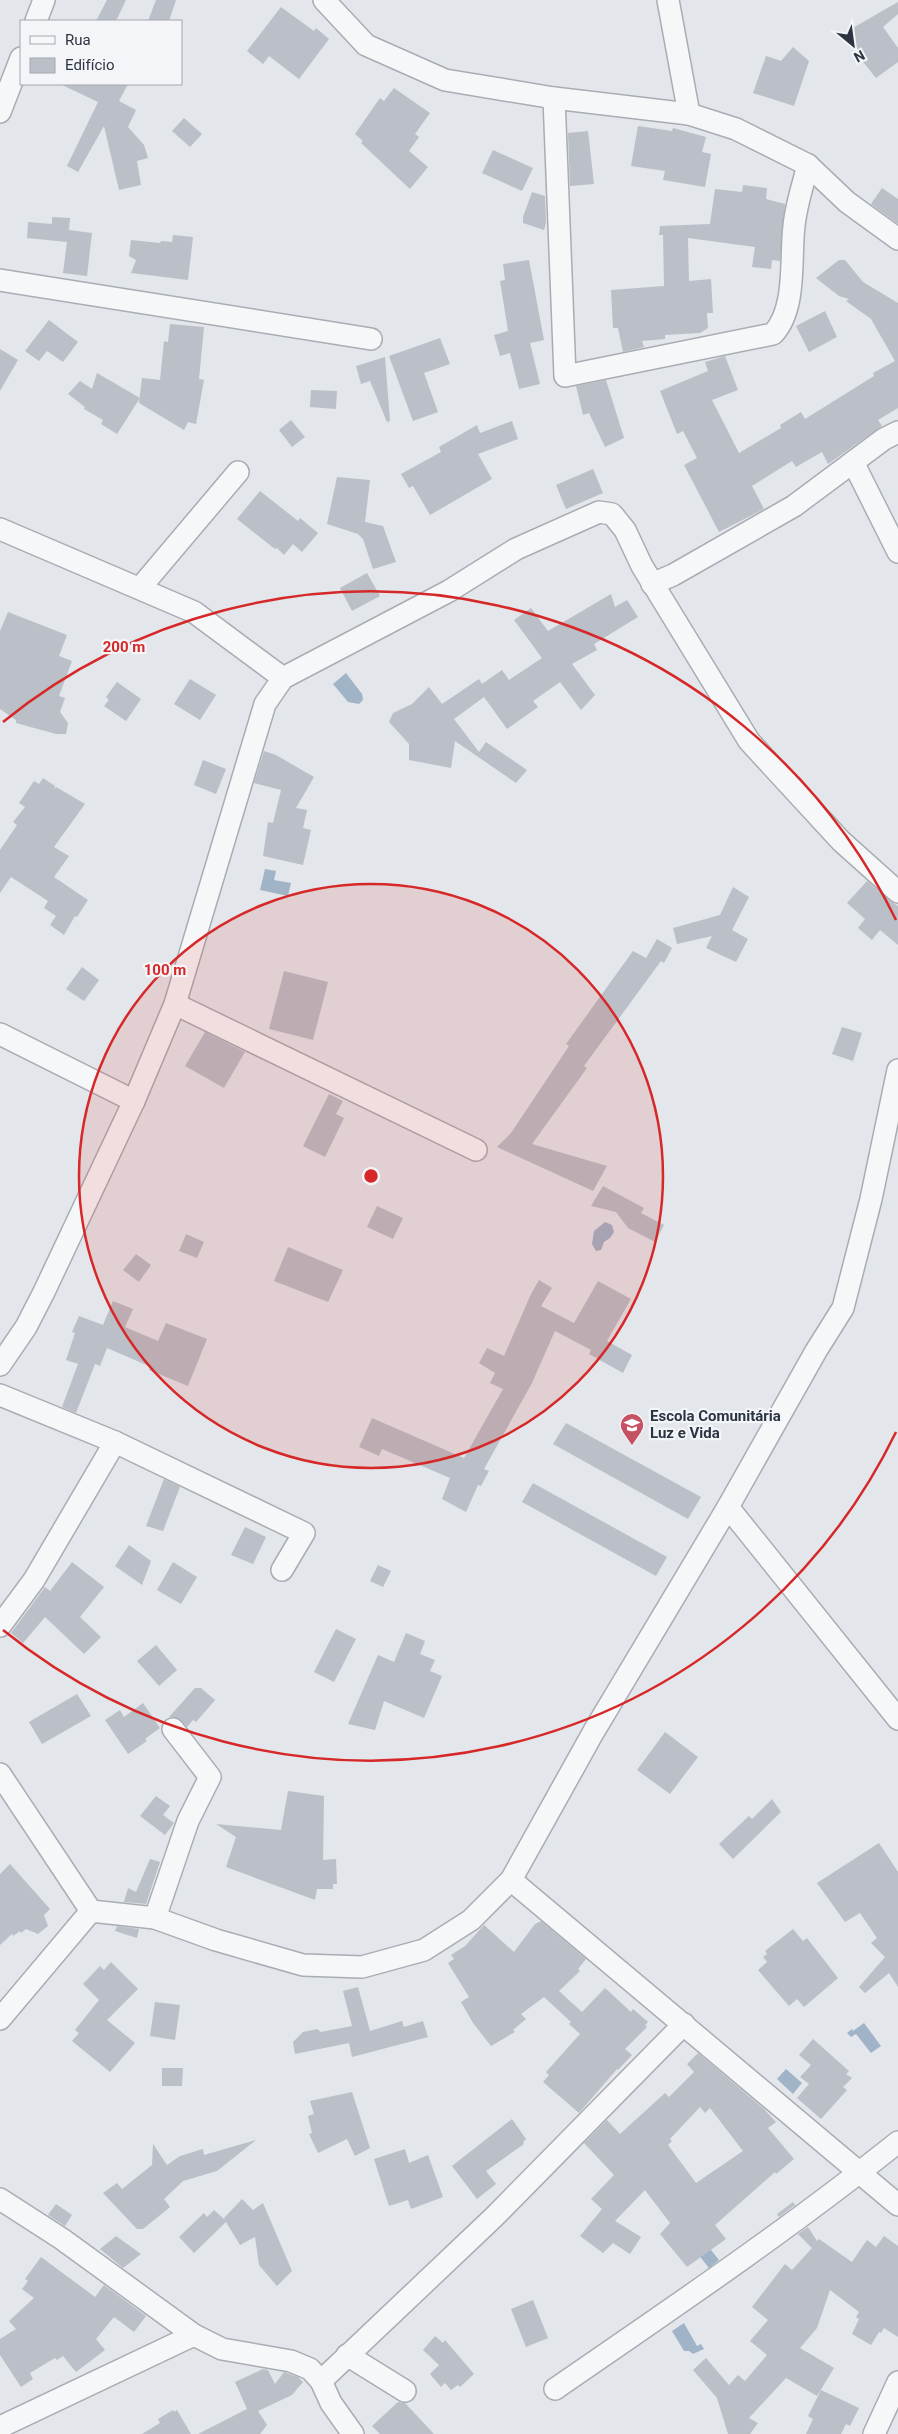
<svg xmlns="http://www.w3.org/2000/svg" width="898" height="2434" font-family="Roboto,sans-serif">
  <rect width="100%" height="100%" fill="#e3e6ea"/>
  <!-- water -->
  <g fill="#a1b4c7">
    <path d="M346,673l16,21 1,6 -4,4 -11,-2 -15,-18z"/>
    <path d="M265,869l11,2 -2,9 17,3 -3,13 -28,-6z"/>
    <path d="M605,1222l7,3 2,7 -4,6 -6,4 -3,8 -5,1 -4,-7 2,-13z"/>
    <path d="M864,2023l17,23 -10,7 -15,-19 -5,3 -4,-4 5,-4 1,2z"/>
    <path d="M786,2069l16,14 -9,11 -16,-15z"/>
    <path d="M703,2240l16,20 -10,8 -16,-20z"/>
    <path d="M684,2323l13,23 4,-2 3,5 -11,5 -4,-3h-5l-12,-20z"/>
  </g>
  <!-- building -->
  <g fill="#bbbfc7" fill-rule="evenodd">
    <path d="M107,0h19l-10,21h-20z"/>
    <path d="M156,0h20l-7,21h-21z"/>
    <path d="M898,2v12l-15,13 15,21v14l-22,16 -21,-26 -11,-19z"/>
    <path d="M281,7l33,24 2,-3 13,11 -30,40 -30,-23 -6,8 -16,-13z"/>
    <path d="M793,47l16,14 -15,45 -41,-13 13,-37 15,5z"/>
    <path d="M60,84h68l-9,17 17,9 -8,17 16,18 4,13 -11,3 4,24 -22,5 -15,-64 -26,46 -11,-6 31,-64z"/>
    <path d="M394,88l36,25 -15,21 4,3 -10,14 19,16 -18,22 -49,-46 2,-2 -8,-7 25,-36 4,3z"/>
    <path d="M184,118l18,16 -12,13 -18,-16z"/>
    <path d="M638,126l34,5 1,-3 33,9 -4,15 9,2 -6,33 -42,-7 2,-9 -34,-5z"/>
    <path d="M588,131l6,53 -24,2 -2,-53z"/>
    <path d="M493,150l40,18 -11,23 -40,-18z"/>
    <path d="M743,185l24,3 -1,11 19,5 -5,57 -8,-1 -1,9 -19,-2 3,-20 -67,-9 1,43 22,-2 2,34h-6l1,15 -8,5 -35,2v4l-23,2 2,6 -21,5 -5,-24h-5l-2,-38 53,-4 -1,-51h-4l1,-9 50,-2 5,-35 27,3z"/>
    <path d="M882,188l16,11v25l-27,-20z"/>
    <path d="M532,192l13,4 1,27 -2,7 -21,-7v-6z"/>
    <path d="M52,217l18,1 -1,12 23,3 -5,43 -24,-3 4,-31 -40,-4 1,-16 24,2z"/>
    <path d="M173,235l20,2 -5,43 -57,-7 5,-13 -7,-4 2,-16 29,3 1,-2 11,1z"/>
    <path d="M529,260l15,80 -14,3 10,41 -21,5 -9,-36 -10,3 -6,-21 14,-4 -8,-50 5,-1 -2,-16z"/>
    <path d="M839,260h6l18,22 35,21v105l-20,12 4,6 -54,38 -6,-12 -26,15 -4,-6 -40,25 12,23 -45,23 -35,-67 13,-7 -14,-27 -6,3 -17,-43 48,-20 -3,-9 20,-6 13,34 -26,10 27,53 42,-25 -1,-3 21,-13 4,7 69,-43 -1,-3 22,-12 -24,-42 -25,-18 3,-2 -10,-3 -23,-18z"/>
    <path d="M825,311l12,26 -28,15 -13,-26z"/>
    <path d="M49,320l29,22 -15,20 -16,-11 -8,10 -14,-10z"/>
    <path d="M170,324l34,3 -5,52 5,1 -8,44 -8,-2 -4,8 -45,-27 3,-25 18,2 4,-39 4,1z"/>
    <path d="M440,338l10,26 -26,9 14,39 -25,9 -24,-65z"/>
    <path d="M0,349l18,11 -18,31z"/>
    <path d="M385,357l5,64 -3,1 -17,-41 -9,3 -5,-18z"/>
    <path d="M97,373l43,25 -23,36 -16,-10 2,-4 -19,-11 1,-2 -17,-13 12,-13 12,8z"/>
    <path d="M606,380l18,58 -19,9 -16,-34 -6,2 -7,-29z"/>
    <path d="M311,390l26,1 -1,18 -26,-2z"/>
    <path d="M291,420l14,17 -13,10 -13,-17z"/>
    <path d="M512,421l6,18 -40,15 14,25 -62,36 -17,-29 -4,2 -8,-14 40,-22 -2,-5 38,-22 3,8z"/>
    <path d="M593,469l10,24 -37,16 -10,-24z"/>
    <path d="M337,477l33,3 -5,42 18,4 13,36 -23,7 -10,-30 -5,-5 -31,-10z"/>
    <path d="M260,491l38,30 2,-3 18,15 -16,19 -9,-8 -9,11 -7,-7 -2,1 -38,-30z"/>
    <path d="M367,573l13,23 -28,15 -12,-23z"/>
    <path d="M611,594l4,13 12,-7 11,17 -44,27 3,6 -25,14 23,31 -14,15 -21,-28 -27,19 5,6 -31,22 -23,-32 -30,22 25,33 7,-10 41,28 -11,13 -61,-42 -4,27 -42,-8v-16l-20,-22 4,-9 19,-9 17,-17 13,17 37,-25 3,5 20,-14 7,10 33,-22 -28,-38 17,-12 17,23z"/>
    <path d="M8,612l59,23 -8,21 13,5 -13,35 6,2 -5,14 8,11 -2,11h-10l-40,-11v-3l-16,-11v-78z"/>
    <path d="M190,679l26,16 -16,25 -26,-16z"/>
    <path d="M117,682l24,17 -15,22 -22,-15 5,-6 -3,-3z"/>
    <path d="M264,751l12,4 38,22 -18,31 11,2 -4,18 8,2 -8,35 -40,-9 5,-34 5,1 8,-33 -27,-7z"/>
    <path d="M203,760l23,9 -10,25 -22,-9z"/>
    <path d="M43,778l12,8 -1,4 2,-3 29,17 -31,43 15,9 -15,21 34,23 -11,17 -2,-1 -11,19 -14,-10 6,-9 -12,-8 4,-7 -37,-24 -11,16v-43l17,-25 -4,-3 12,-15 -6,-4 15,-22 5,3z"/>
    <path d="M867,881l23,20 8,5v39l-18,-15 -8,10 -14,-12 7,-9 -18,-16z"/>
    <path d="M733,887l16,10 -17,33 16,9 -12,23 -30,-14 6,-12 -35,8 -4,-16 47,-13z"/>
    <path d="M657,939l15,9 -8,15 -3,-2 -77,105 3,2 -55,76 75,22 -14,25 -96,-44 14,-14 58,-87 -3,-2 67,-93 13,7z"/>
    <path d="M82,967l17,13 -15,21 -18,-12z"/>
    <path d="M284,971l44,11 -15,58 -44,-11z"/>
    <path d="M842,1027l20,6 -9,28 -21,-7z"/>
    <path d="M205,1032l40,20 -21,36 -39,-22z"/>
    <path d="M329,1094l14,7 -7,13 8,4 -19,39 -22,-11z"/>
    <path d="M603,1186l41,22 -3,5 23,12 -9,17 -27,-14 -12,-16 -25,-6z"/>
    <path d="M377,1206l26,12 -10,21 -26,-12z"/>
    <path d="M186,1234l18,8 -7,16 -18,-7z"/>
    <path d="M288,1247l55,23 -15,32 -54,-21z"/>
    <path d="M136,1254l15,11 -12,17 -16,-12z"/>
    <path d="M539,1280l13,8 -11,18 33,17 24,-42 33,18 -24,42 25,14 -9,18 -34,-19 2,-4 -36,-19 -23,52 -48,86 5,2 -8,15 -3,-1 -12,27 -24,-13 8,-21 -68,-29 -3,7 -20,-9 13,-29 92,40 39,-69 -13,-6 5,-10 -16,-10 8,-15 17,8 27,-62z"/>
    <path d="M113,1301l20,8 -8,18 33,14 8,-18 41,16 -19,47 -39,-16 2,-3 -44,-19 -7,18 -5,-2 -19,49 -14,-6 16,-43 -12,-4 9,-27 -3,-1 7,-16 24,9z"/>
    <path d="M566,1423l135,74 -13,22 -135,-75z"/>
    <path d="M164,1479l16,8 -17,44 -17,-5z"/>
    <path d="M533,1483l134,74 -11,19 -134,-74z"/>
    <path d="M245,1527l21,10 -13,27 -22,-9z"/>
    <path d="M129,1545l22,16 -9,24 -27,-19z"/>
    <path d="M72,1562l32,25 -24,30 21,20 -17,17 -39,-37 -22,26 -12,-10 34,-46 5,4z"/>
    <path d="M173,1562l24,15 -16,27 -24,-14z"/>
    <path d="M378,1565l13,6 -8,16 -13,-6z"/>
    <path d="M336,1629l20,10 -22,43 -20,-10z"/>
    <path d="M406,1633l19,8 -5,13 15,6 -5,11 12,5 -18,42 -40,-17 -9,29 -27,-6 30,-69 16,7z"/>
    <path d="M156,1645l21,25 -18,16 -22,-25z"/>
    <path d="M195,1688h6l14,12 -19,22 -3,-2 -6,7 -9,-9 -9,-1z"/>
    <path d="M77,1694l14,22 -49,28 -13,-22z"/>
    <path d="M143,1703l17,25 -15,11 2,2 -19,13 -23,-34 15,-10 4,7z"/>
    <path d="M665,1732l33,25 -28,37 -33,-24z"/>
    <path d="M288,1791l36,5 -1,64 13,-1 1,25h-4v5h-16l-2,11 -89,-33 10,-30 -20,-13 65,6z"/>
    <path d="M156,1796l14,10 -7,9 11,8 -9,12 -25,-19z"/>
    <path d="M772,1799l9,13 -48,47 -14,-15 30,-28 3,3z"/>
    <path d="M879,1843l19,29v115l-9,-14 -24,20 -6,-6 26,-30 -14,-14 6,-5 -17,-25 -15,9 -28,-39z"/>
    <path d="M150,1859l10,3 -14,42 -22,-2 4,-14 8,4z"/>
    <path d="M10,1864l40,45 -6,6 4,11 -10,8 -12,-5 -5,4 -1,-2 -7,5 -1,-2 -12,11v-71z"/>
    <path d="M541,1921l45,38 -8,10 2,2 -21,20 23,21 23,-24 26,24 2,-3 15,13 -3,3 2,2 -22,22 7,6 -14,15 -1,-1 -38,44 -36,-31 6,-7 -3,-3 34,-38 -11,-10 2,-2 -27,-25 -23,17 5,5 -13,11 2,2 -24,14 -18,-23 -12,-21 8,-5 -21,-34 6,-4 -3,-4 14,-9 19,-21 30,27 21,-28z"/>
    <path d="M117,1926l22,3 -2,9 -22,-7z"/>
    <path d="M793,1929l10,12 4,-3 31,40 -34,29 -7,-8 -8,7 -31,-36 9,-8 -4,-5 4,-3 -2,-3z"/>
    <path d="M111,1962l27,27 -31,31 28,23 -25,29 -38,-31 7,-8 -4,-3 24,-30 -16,-16 17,-18 4,4z"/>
    <path d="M358,1987l12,44 32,-10 2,6 19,-6 5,16 -76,20 -3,-14 -54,11 -2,-12 10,-10 14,-3 4,3 31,-6 -9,-35z"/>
    <path d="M155,2002l25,3 -5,35 -25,-4z"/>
    <path d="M813,2039l36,32 -3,3 6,4 -9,9 4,3 -26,29 -24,-21 12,-14 -9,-7 11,-12 -12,-10z"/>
    <path d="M698,2053l66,56 12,13 -8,6 26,31 -18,15 -1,-2 -60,53 11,14 -39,28 -27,-33 10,-11 -25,-33 -30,31 26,16 -11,17 -17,-11 -10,10 -23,-17 22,-27 -11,-10 23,-24 -30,-32 23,-23 13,14 45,-41 4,4 25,-25 -7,-8zM700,2107l5,6 5,-5 33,43 -47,32 -28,-38 4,-4 -2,-2z"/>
    <path d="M162,2068h21l-1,18h-20z"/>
    <path d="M352,2092l18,56 -15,8 -8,-17 -29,14 -9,-19 3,-1 -4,-17 6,-2 -4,-13z"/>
    <path d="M512,2119l14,20 -3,3 1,2 -38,27 10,13 -19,15 -25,-33z"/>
    <path d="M256,2140l-39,31 -34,10 -19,18 6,8 -27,22h-6l-34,-36 14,-10 5,6 30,-24 1,-21 14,21 13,-9 23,-7 1,6z"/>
    <path d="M405,2149l4,14 19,-8 15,42 -32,12 -3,-9 -19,6 -15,-47z"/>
    <path d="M242,2199l11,11 10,-7 29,68 -15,15 -18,-21 -4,-28 -15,8 -14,-23 -32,31 -15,-16 25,-24 3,4 7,-7 11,10 -1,-2z"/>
    <path d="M793,2202l2,3 -16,12 -2,-3z"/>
    <path d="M56,2204l16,11 -7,11 -17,-11z"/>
    <path d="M808,2227l9,14 2,-2 33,23 15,-22 9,7 8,-11 14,10v91l-14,-9 -3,5 -2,-1 -8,13 -19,-11 7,-15 -3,-2 3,-5 -29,-22 -13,38 -17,20 34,20 -17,28 -31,-18 -37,40 9,5 -8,11h-22l-11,-36 -24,-28 13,-12 23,27 9,-10 7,6 22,-26 -17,-14 18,-21 -16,-13 33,-43 7,6 20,-22 -14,-14z"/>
    <path d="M116,2236l25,18 -18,14 -23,-19z"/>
    <path d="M41,2257l54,40 9,-12 42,31 -12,16 -20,-15 -18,22 9,11 -29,22 -13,-16 -6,4 -2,-2 -25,15 3,6 -12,8 -21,-32v-16l16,-10 -7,-8 25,-23 -12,-9 6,-8 -3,-2z"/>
    <path d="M533,2300l15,38 -22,9 -15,-38z"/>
    <path d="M435,2336l8,7 2,-3 29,34 -14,13 -2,-2 -7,5 -6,-7 -4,4 -11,-13 9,-9 -16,-15z"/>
    <path d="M263,2369l5,1 7,14 9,-12 14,5 5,5 -11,13 -34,16 9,14 -7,9h-62l49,-25 -12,-27z"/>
    <path d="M821,2390l38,18 -9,18 -4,-2 -5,10h-35l7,-15 -5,-3z"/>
    <path d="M398,2402l7,1 29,31h-54l-8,-8z"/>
    <path d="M173,2410l1,2 3,-2 14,24h-49l18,-11 -2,-4z"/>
  </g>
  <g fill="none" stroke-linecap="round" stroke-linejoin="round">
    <!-- street casing -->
    <g stroke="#a8adb4" stroke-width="24">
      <g id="street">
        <path d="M324,0l42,45 79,35 109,18 135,16 47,15 72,36 39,37 51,37"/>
        <path d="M668,0l21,114"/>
        <path d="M36,21l8,-21"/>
        <path d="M554,98l11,278 208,-42c24,-25 17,-76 21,-108 2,-21 9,-41 14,-61"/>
        <path d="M0,112l21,-54"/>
        <path d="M0,280l371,59"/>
        <path d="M853,462l45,90"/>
        <path d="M0,529l194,83 89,66"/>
        <path d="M652,584l21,-9 121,-69 90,-67 14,-7"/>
        <path d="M140,588l98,-116"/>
        <path d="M175,1004l301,146"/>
        <path d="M0,1034l134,67"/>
        <path d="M0,1365l26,-38 18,-35 90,-191 41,-97 90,-300 18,-26 166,-87 67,-42 83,-37 13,2 13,16 17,36 107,175 92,100 57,51"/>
        <path d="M0,1395l115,47 189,91 -22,37"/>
        <path d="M728,1507l170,212"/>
        <path d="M0,1626l34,-46 81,-138"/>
        <path d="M0,1774l91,137"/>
        <path d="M511,1880l387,325"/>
        <path d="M155,1918l33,-97 22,-44 -37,-48"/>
        <path d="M0,2019l91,-108 64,7 61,22 87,25 59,2 62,-17 47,-30 40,-40 83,-149 134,-224 88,-156 27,-43 28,-109 27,-129"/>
        <path d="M0,2199l62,40 132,96 28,14 69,12 19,8 11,12 10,22 22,31"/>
        <path d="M347,2355l58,36"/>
        <path d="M321,2381l173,-164 190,-193"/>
        <path d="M555,2389c116,-80 233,-159 343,-247"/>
        <path d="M0,2427l194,-92"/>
        <path d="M874,2434l24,-52"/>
      </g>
    </g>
    <!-- street -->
    <use href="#street" stroke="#f6f7f9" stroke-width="21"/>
  </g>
  <!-- distance rings -->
  <circle cx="371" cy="1176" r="292" fill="#d62828" fill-opacity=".12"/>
  <g fill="none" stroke="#d62828" stroke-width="2.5">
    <circle cx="371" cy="1176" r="292"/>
    <path d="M896 1432A584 584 0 0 1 3 1630M3 722A584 584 0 0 1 896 920"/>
  </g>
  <!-- icons -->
  <defs>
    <g id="school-pin" transform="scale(1.25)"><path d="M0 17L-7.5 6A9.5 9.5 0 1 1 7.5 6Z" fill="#c55263" stroke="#f3f5f8"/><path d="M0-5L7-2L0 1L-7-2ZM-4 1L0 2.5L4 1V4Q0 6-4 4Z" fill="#fff"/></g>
  </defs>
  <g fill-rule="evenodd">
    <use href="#school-pin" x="632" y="1425"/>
  </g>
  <g text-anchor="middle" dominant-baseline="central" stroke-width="4.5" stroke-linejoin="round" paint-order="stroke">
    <!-- poi labels -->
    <g font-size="15" font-weight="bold" fill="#2c3441" stroke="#f3f5f8" text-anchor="start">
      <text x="650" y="1416">Escola Comunitária<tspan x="650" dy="17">Luz e Vida</tspan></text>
    </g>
  </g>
  <circle cx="371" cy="1176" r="8" fill="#d62828" stroke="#f3f5f8" stroke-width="2.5"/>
  <g font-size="15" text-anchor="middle" font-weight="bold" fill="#d62828" stroke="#f3f5f8" stroke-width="4.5" stroke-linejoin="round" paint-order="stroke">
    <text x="124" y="652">200 m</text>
    <text x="165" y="975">100 m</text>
  </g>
  <!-- legend -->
  <rect x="20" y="20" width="162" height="65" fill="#f3f5f8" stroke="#a3a8af"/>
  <rect x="30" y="36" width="25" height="8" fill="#f6f7f9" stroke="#a3a8af"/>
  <text x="65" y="45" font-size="15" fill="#2c3441">Rua</text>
  <rect x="30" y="58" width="25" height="15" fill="#bbbfc7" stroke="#a3a8af"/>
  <text x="65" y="70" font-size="15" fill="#2c3441">Edifício</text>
  <!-- north arrow -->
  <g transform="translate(853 45) rotate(151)" stroke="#f3f5f8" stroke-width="4" paint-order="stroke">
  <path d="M0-4L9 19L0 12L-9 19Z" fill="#2c3441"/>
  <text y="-8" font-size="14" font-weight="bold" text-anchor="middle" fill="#2c3441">N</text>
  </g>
</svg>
